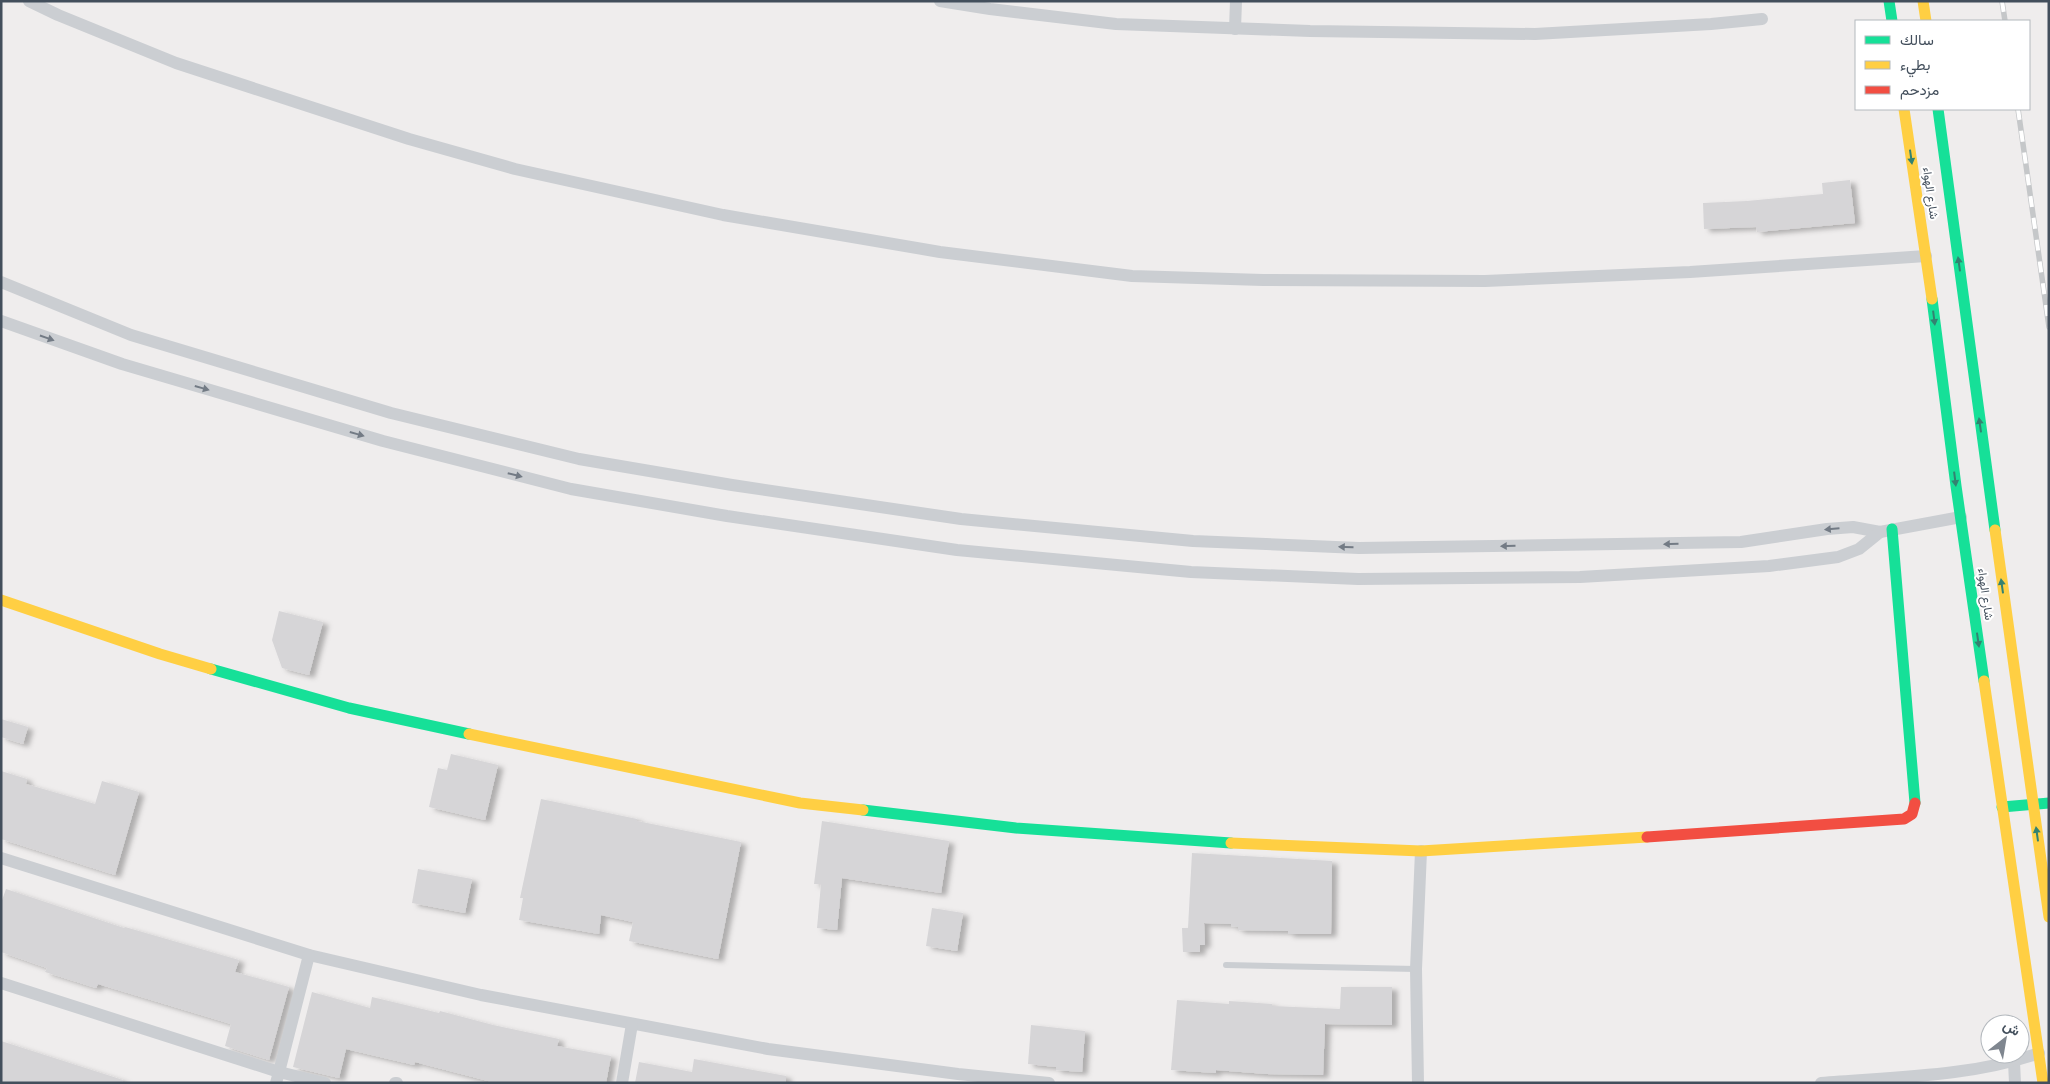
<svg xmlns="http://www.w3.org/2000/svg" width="2050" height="1084" font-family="Mulish,Vazirmatn,sans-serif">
  <defs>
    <filter id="shadow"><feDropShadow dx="5.5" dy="3" stdDeviation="2.5" flood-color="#0004"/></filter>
  </defs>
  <rect width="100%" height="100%" fill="#efeded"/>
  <!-- building -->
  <g fill="#d6d5d7" filter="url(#shadow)">
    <path d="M1850,180l5,43 -98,9 -1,-5 -52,2 -1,-26 44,-2 76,-7 -1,-11z"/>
    <path d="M279,611l44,11 -14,53 -27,-7 -10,-28z"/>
    <path d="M1,719l27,8 -5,17 -22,-7z"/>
    <path d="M451,754l47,11 -13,55 -56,-13 9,-39 9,2z"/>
    <path d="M1,771l26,8 -1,5 69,20 7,-23 37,11 -24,83 -114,-36z"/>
    <path d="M541,799l96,20v2l104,21 -23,117 -89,-18 4,-19 -32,-7 -2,19 -80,-14 4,-22h-3z"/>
    <path d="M822,821l127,20 -8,52 -99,-15 -5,52 -20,-2 4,-44h-7z"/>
    <path d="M1192,853l140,8 -1,73h-43v-3l-50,-1v-3l-7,-1v-2l-27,-1 1,22h-5v7h-17l-1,-24h6z"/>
    <path d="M418,869l54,10 -7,34 -53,-10z"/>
    <path d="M6,889l118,39 1,-1 114,33 -4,12 54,15 -20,73 -44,-14 6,-22 -133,-40 -2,4 -51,-16 2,-4 -46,-16v-49z"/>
    <path d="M932,908l31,5 -6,38 -31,-5z"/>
    <path d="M1341,987h51v38l-67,-1 -2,51 -56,-1 -51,-4v3l-45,-3 6,-70 52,4v-3l43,3v2l68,3z"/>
    <path d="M312,992l58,16 2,-11 67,16 1,-2 53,14 66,14 -2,7 54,10 -5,27h-110l-81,-21 -1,3 -68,-16 -7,29 -46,-11z"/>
    <path d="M1031,1025l54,6 -3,41 -26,-2v-3l-28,-3z"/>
    <path d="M1,1041l122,39 -1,3h-121z"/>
    <path d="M694,1059l92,17v7h-151l4,-21 53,10z"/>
  </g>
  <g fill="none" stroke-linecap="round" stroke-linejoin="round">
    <!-- lane -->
    <path stroke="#cbced2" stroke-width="6" d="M1226,965l190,4"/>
    <!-- street -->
    <g stroke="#cbced2" stroke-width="12">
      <path d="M29,1l29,14 118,48 233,76 106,30 208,46 217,37 192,24 131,4 222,1 205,-9 236,-16"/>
      <path d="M940,1l50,8 126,15 194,7 225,3 176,-10 51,-5"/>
      <path d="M1235,29l1,-28"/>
      <path d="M1,282l130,53 260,78 188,46 153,26 229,34 232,22 166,7 382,-6 86,-13 26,-2 27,5 81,-15"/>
      <path d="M1,321l121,43 261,77 188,48 156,27 230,34 234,22 167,7 222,-2 189,-11 69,-9 21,-8 21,-17"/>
      <path d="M1,858l308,97 172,40 287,54 190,25 91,9"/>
      <path d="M1,983l278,89 30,-117"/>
      <path d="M2014,1062l1,21"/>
      <path d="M276,1083l3,-11 46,11"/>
      <path d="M395,1083h2"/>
      <path d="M622,1083l10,-59"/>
      <path d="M1418,1083l-2,-114 5,-118"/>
      <path d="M1821,1083c71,-6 150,-6 218,-30"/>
    </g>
    <!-- fast -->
    <g stroke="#16e098" stroke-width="11">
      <path d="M1889,1l3,20"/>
      <path d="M1938,109l57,421"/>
      <path d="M1932,299l24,187 28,195"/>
      <path d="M1892,529l23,274"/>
      <path d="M211,669l138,39 120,26"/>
      <path d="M2002,807l47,-4"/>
      <path d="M863,810l153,18 215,15"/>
    </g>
    <!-- slow -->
    <g stroke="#ffcf43" stroke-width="11">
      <path d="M1923,1l3,20"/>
      <path d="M1904,109l28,190"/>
      <path d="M1995,530l54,387"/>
      <path d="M1,600l159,54 51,15"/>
      <path d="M1984,681l59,402"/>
      <path d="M469,734l331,69 63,7"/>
      <path d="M1231,843l190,8 226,-14"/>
    </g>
    <!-- jam -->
    <path stroke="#f24e42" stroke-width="11" d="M1647,837l257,-18 8,-5 3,-11"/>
    <!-- rail casing -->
    <g stroke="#c5c7c9" stroke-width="5.5">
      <g id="rail">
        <path d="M2002,1l3,20"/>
        <path d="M2018,109l31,218"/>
      </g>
    </g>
    <!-- rail -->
    <use href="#rail" stroke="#fff" stroke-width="4" stroke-dasharray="11" stroke-linecap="butt"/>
  </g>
  <!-- one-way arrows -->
  <defs><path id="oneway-solid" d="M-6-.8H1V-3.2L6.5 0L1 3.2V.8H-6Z" transform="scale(1.25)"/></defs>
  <g fill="#338271">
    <use href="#oneway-solid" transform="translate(1911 157) rotate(82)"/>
    <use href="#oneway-solid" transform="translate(1959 264) rotate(-98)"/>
    <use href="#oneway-solid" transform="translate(1934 318) rotate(83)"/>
    <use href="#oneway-solid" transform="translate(1980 425) rotate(-98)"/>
    <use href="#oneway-solid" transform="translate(1955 479) rotate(83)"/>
    <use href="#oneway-solid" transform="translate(2002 586) rotate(-98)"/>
    <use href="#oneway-solid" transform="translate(1978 640) rotate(82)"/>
    <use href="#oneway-solid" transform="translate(2037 834) rotate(-98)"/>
  </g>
  <g fill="#737b85">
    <use href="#oneway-solid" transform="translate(47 338) rotate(19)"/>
    <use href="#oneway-solid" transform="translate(202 388) rotate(16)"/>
    <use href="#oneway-solid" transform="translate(357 434) rotate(16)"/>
    <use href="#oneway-solid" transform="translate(515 475) rotate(14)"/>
    <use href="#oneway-solid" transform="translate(1832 529) rotate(175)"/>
    <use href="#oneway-solid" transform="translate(1671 544) rotate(179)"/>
    <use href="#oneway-solid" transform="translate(1508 546) rotate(179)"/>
    <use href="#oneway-solid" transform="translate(1346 547) rotate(-178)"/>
  </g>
  <g text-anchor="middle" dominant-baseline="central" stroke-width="4" stroke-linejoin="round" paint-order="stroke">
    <!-- street labels -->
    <g font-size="12" fill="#434f5c" stroke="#fff">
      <text transform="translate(1931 193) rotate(82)">شارع الهواء</text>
      <text transform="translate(1986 594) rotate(82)">شارع الهواء</text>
    </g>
  </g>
  <!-- border -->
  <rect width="2050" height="1084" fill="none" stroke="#434f5c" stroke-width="5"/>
  <!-- legend -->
  <rect x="1855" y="20" width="175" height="90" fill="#ffffff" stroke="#b4b9be"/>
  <rect x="1865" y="36" width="25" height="8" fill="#16e098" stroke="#b4b9be"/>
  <text x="1900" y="45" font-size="15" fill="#434f5c">سالك</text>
  <rect x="1865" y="61" width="25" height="8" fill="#ffcf43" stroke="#b4b9be"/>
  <text x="1900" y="70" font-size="15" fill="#434f5c">بطيء</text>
  <rect x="1865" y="86" width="25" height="8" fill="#f24e42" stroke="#b4b9be"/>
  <text x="1900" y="95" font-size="15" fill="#434f5c">مزدحم</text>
  <!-- north arrow -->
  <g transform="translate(2005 1039) rotate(31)"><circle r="24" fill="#ffffff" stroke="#b4b9be"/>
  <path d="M0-4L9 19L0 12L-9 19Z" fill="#7f868f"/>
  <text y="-8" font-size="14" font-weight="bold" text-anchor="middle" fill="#434f5c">ش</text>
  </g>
</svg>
